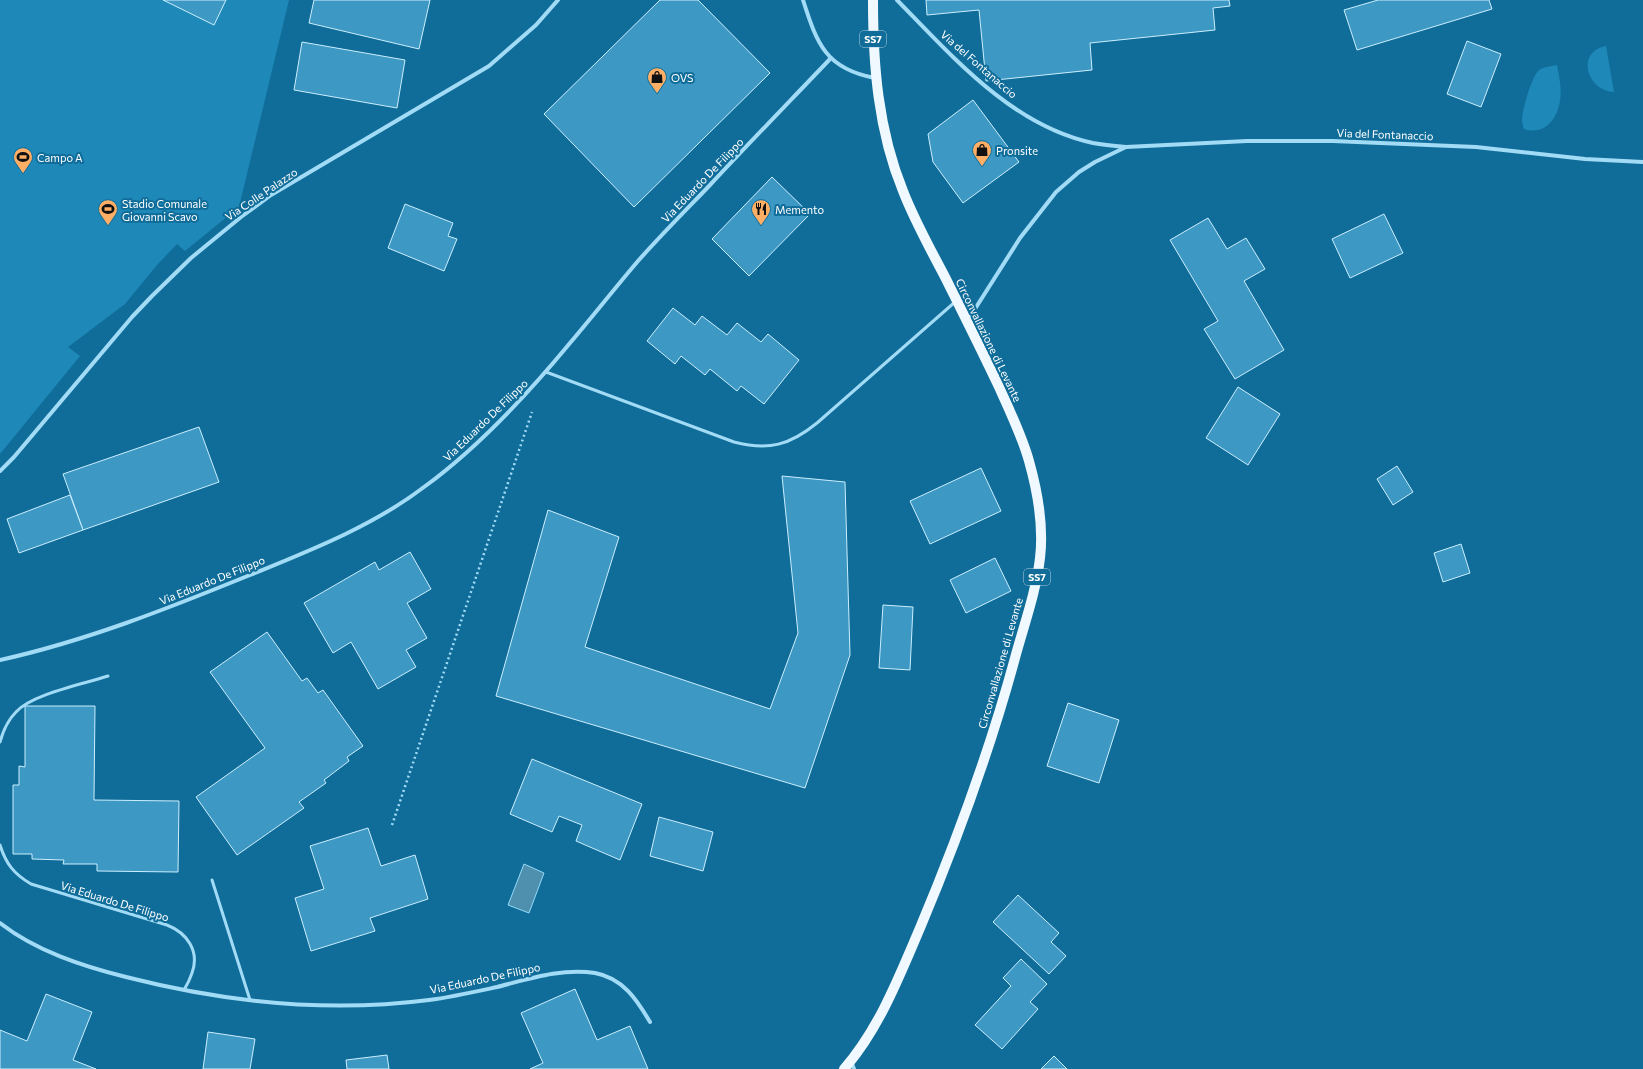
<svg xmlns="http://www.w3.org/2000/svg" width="1643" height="1069" font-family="Commissioner,sans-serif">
  <rect width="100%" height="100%" fill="#106d9a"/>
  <!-- green -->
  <g fill="#1e88b8">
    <path d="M0,0h289l-50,207 -54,44 -8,-7 -20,21 -32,39 -57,43 12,9 -80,98z"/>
    <path d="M1606,46l8,46c-27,-1 -39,-40 -8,-46z"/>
    <path d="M1557,65c2,11 5,23 3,35 -2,18 -15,36 -36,29 -1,-3 -2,-6 -2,-9 0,-10 10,-44 17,-50 5,-3 13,-4 18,-5z"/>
  </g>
  <!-- water -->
  <path fill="#4f90ae" stroke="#94daf8" d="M524,864l20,9 -15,40 -21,-8z"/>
  <!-- building -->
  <g fill="#3d99c4" stroke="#cbeefe">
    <path d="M163,0h63l-12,25z"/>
    <path d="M314,0h116l-11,49 -110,-26z"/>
    <path d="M660,0h38l72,73 -136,134 -90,-93z"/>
    <path d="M926,0h303l1,6 -17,2 2,22 -125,13 2,27 -106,11 -7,-71 -52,5z"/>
    <path d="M1378,0h111l3,9 -135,41 -13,-40z"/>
    <path d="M1467,41l34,13 -20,53 -34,-13z"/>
    <path d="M302,42l103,18 -8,48 -103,-18z"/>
    <path d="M973,100l46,62 -56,41 -30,-41 -5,-28z"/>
    <path d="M772,177l38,37 -61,62 -37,-37z"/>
    <path d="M405,204l48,19 -5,13 9,3 -13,32 -56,-23z"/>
    <path d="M1384,214l19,39 -53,25 -18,-39z"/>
    <path d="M1208,218l19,31 19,-11 19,31 -21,12 40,69 -49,29 -31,-50 14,-8 -48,-81z"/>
    <path d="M673,308l22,17 7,-9 25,19 10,-12 24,19 7,-8 31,26 -35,44 -23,-18 -4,5 -27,-22 -5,6 -24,-19 -6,8 -28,-23z"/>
    <path d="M1238,387l42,27 -32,51 -42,-27z"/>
    <path d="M199,427l20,55 -136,48 -20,-56z"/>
    <path d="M1397,466l16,26 -20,13 -16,-26z"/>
    <path d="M981,468l20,43 -71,33 -20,-43z"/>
    <path d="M782,476l63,6 5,173 -45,133 -309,-92 52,-186 71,27 -34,110 185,62 28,-76z"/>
    <path d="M70,495l13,35 -64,23 -12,-34z"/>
    <path d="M1461,544l9,29 -27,9 -9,-29z"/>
    <path d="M410,552l21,37 -24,14 20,35 -21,12 10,17 -38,22 -27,-47 -18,11 -29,-50 71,-41 4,8z"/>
    <path d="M995,558l16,33 -45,22 -16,-33z"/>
    <path d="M883,605l30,2 -3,63 -31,-2z"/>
    <path d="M267,632l35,49 5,-3 11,15 5,-3 40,56 -16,11 2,4 -25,19 2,3 -27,19 5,6 -67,47 -41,-58 69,-49 -55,-76z"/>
    <path d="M1068,703l51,17 -20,63 -52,-17z"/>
    <path d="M25,706h70l-1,94 85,1 -1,71 -81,-1v-7h-34l1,-4 -32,-1v-5h-19v-69h6v-19l6,1z"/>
    <path d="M532,759l110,45 -22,56 -44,-19 6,-16 -23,-9 -7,16 -42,-18z"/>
    <path d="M659,817l54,15 -10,39 -53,-15z"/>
    <path d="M368,828l13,38 34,-11 13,44 -58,19 5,13 -64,20 -16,-53 29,-9 -14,-43z"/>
    <path d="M1018,895l41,38 -8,9 15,14 -17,18 -56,-52z"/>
    <path d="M1021,959l26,25 -17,18 8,7 -36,40 -27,-24 36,-39 -8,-8z"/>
    <path d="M575,989l22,51 33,-14 18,43h-118l13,-6 -22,-50z"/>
    <path d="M46,994l46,18 -19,48 23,9h-96v-39l27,11z"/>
    <path d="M208,1032l47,7 -5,30h-47z"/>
    <path d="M387,1055l2,14h-42l-1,-9z"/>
    <path d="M1054,1056l13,13h-26z"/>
  </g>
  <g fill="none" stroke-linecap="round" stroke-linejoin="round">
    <!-- path -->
    <path stroke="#a2dbf5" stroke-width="2.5" stroke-dasharray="2 3" stroke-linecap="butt" d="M392,825l140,-413"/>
    <!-- service -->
    <g stroke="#a2dbf5" stroke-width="3">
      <path d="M546,372l188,70c35,9 56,3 83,-19l138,-121"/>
      <path d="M0,742c3,-11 8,-22 16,-30 16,-18 68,-28 92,-36"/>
      <path d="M0,845c6,19 14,29 31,39l136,41c20,8 33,26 25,48 -2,6 -5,12 -8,17"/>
      <path d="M212,880l38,120"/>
    </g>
    <!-- minor -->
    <g stroke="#a2dbf5" stroke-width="4">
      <path d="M803,0c14,44 23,69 72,78"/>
      <path d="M897,0c55,56 115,126 196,143 11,2 22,3 33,4"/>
      <path d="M968,320l52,-82 36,-46 23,-20 16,-10 31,-15 121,-6h86l143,6 109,12 58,3"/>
      <path d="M0,471l14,-14 118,-140 20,-21 39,-38 50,-41 30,-22 218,-129 47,-41 22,-25"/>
      <path d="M0,660c86,-19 169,-52 250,-85 59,-24 123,-49 174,-88 55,-40 103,-92 146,-144 23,-27 45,-55 68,-82 23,-26 48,-51 72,-76 40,-43 81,-85 121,-127"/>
      <path d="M0,923c36,28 82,43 126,54 98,25 202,36 303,23 23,-3 45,-8 68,-13 32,-8 64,-19 98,-14 28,5 42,27 55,49"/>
      <path d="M851,1061l3,8"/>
    </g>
    <!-- primary -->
    <path stroke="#f0f9ff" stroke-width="10" d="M844,1069c35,-40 55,-92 76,-141 37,-88 70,-178 95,-270 9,-33 21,-66 25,-100 4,-33 -2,-65 -11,-97 -7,-25 -19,-50 -30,-74 -17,-36 -35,-72 -53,-108 -15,-29 -31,-57 -43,-88 -25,-61 -30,-126 -30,-191"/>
  </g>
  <!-- icons -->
  <defs>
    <g id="shop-pin" transform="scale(1)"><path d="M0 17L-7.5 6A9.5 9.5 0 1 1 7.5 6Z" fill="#ffae66" stroke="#106d9a"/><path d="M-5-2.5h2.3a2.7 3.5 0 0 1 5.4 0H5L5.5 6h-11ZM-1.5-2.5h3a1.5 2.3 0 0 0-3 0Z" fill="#111"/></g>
    <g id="stadium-pin" transform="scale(1)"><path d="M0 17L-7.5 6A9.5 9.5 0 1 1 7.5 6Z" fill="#ffae66" stroke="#106d9a"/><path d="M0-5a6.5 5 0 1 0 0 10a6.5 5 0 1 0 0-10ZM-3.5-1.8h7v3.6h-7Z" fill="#111"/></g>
    <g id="restaurant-pin" transform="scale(1)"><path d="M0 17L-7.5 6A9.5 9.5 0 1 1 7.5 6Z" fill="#ffae66" stroke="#106d9a"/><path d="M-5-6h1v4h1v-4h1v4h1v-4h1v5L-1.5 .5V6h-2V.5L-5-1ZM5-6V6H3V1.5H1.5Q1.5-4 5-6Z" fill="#111"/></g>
  </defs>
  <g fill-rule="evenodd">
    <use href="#shop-pin" x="657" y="77"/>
    <use href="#shop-pin" x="982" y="150"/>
    <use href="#stadium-pin" x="23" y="157"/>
    <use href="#stadium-pin" x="108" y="209"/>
    <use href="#restaurant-pin" x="761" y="209"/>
  </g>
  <g text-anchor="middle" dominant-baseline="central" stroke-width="4" stroke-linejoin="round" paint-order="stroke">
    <!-- shield labels -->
    <g fill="#106d9a" stroke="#b7d3e1" stroke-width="1">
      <rect x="860" y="31" width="26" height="16" rx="3"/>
      <rect x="1024" y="569" width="26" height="16" rx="3"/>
    </g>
    <g font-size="10" font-weight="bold" fill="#fff">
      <text x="873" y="39">SS7</text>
      <text x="1037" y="577">SS7</text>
    </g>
    <!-- street labels -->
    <g font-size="11" fill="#fff" stroke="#106d9a">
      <text transform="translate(979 64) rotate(41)">Via del Fontanaccio</text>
      <text transform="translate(1385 134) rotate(2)">Via del Fontanaccio</text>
      <text transform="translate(702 180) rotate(-46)">Via Eduardo De Filippo</text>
      <text transform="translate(261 194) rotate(-34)">Via Colle Palazzo</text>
      <text transform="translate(989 340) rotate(64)">Circonvallazione di Levante</text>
      <text transform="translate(485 420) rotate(-44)">Via Eduardo De Filippo</text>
      <text transform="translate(212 580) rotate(-22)">Via Eduardo De Filippo</text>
      <text transform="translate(1000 663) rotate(-74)">Circonvallazione di Levante</text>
      <text transform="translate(115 901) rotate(17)">Via Eduardo De Filippo</text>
      <text transform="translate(485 978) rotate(-12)">Via Eduardo De Filippo</text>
    </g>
    <!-- poi labels -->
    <g font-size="11" fill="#fff" stroke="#106d9a" text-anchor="start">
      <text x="671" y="77">OVS</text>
      <text x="996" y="150">Pronsite</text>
      <text x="37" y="157">Campo A</text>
      <text x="122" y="203">Stadio Comunale<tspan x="122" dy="13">Giovanni Scavo</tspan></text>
      <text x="775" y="209">Memento</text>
    </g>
  </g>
</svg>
